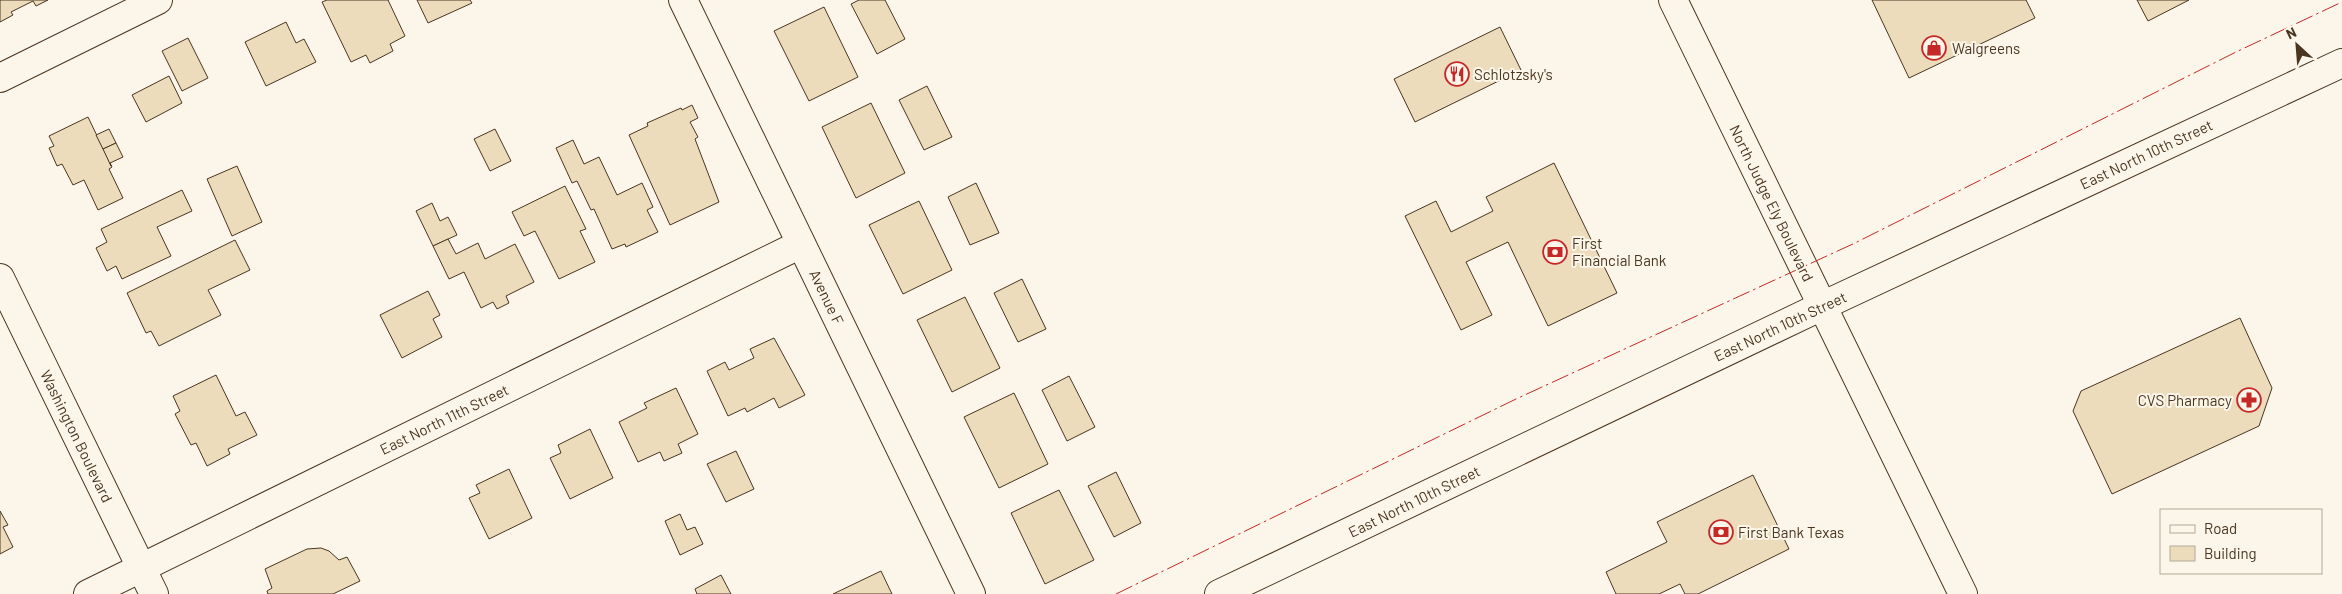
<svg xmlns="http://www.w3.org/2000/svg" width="2342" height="594" font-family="Barlow,sans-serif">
  <rect width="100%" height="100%" fill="#fbf6e9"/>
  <!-- building -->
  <g fill="#ecdcbc" stroke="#4a3520">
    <path d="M0,0h48l-12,6 -3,-5 -22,11 2,3 -13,7z"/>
    <path d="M327,0h61l17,36 -15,8 3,7 -23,12 -4,-8 -15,7 -29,-60z"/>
    <path d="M417,0h53l2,3 -44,20z"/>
    <path d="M859,0h26l20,39 -28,15 -26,-50z"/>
    <path d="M1872,0h154l9,18 -126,60z"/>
    <path d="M2137,0h52l-41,21z"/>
    <path d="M824,7l34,70 -49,24 -35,-70z"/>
    <path d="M286,22l10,21 8,-4 12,23 -50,24 -21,-44z"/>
    <path d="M1500,27l21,43 -106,52 -21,-43z"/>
    <path d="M188,38l20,40 -26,13 -20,-40z"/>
    <path d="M169,76l13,27 -36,19 -14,-27z"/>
    <path d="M927,86l25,51 -28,13 -25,-50z"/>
    <path d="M871,103l34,70 -49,25 -34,-71z"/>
    <path d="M692,105l6,13 -8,4 8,15 -3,2 24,63 -49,23 -41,-90 19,-9 -1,-3 34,-15 1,2z"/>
    <path d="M88,117l24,50 -3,2 14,29 -25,12 -14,-30 -11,5 -11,-21 -5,2 -8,-18 5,-2 -5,-10z"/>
    <path d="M109,129l7,14 -13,6 -7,-14z"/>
    <path d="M495,129l16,32 -21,10 -16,-32z"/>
    <path d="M573,140l11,24 15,-7 18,38 25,-12 11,24 -6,3 11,22 -32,15 -1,-3 -13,5 -18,-40 -3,1 -14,-29 -5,2 -16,-35z"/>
    <path d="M116,143l7,14 -13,6 1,3 -8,-17z"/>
    <path d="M1554,163l63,130 -69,33 -40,-84 -42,20 26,53 -31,15 -56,-114 31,-15 15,31 42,-21 -7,-14z"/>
    <path d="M237,166l25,56 -30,14 -25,-57z"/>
    <path d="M976,183l23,50 -29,12 -22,-48z"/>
    <path d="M565,186l21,43 -6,2 15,31 -36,17 -24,-48 -11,5 -12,-24z"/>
    <path d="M182,190l10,21 -35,16 14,29 -49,23 -6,-13 -9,5 -11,-23 11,-6 -6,-13z"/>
    <path d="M919,201l33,69 -49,24 -34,-69z"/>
    <path d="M432,203l8,18 8,-4 9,18 -24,11 -17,-35z"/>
    <path d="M448,239l8,15 22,-11 7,16 30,-15 19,38 -28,14 3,7 -12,6 -4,-7 -12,6 -17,-36 -15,7 -16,-33z"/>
    <path d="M235,240l15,30 -42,20 13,25 -62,31 -8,-15 -5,2 -19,-40z"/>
    <path d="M1022,279l24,50 -28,13 -24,-49z"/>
    <path d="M428,291l12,24 -7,4 9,18 -40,21 -22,-43z"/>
    <path d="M965,297l35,71 -48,24 -35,-72z"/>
    <path d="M2240,318l32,70 -13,38 -147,68 -39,-83 8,-20z"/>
    <path d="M774,338l31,57 -26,13 -5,-10 -27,14 -2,-4 -17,8 -21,-45 18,-9 4,8 25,-12 -4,-9z"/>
    <path d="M216,375l20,41 9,-4 12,23 -29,14 2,5 -23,12 -11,-23 -5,2 -16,-31 5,-3 -7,-15z"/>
    <path d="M1069,376l26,51 -28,14 -25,-51z"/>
    <path d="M676,388l22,46 -20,10 4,9 -18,8 -4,-9 -22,10 -19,-40 28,-14 -3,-5z"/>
    <path d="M1014,393l34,71 -49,24 -35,-71z"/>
    <path d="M590,429l23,49 -43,21 -20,-41 11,-5 -3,-8z"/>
    <path d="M736,451l18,38 -28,13 -19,-38z"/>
    <path d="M509,469l23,49 -43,21 -20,-41 11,-5 -4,-8z"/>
    <path d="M1116,472l25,51 -27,14 -26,-51z"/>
    <path d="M1753,475l36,74 -91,45h-13l-5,-10 -21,10h-43l-10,-22 61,-30 -10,-20z"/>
    <path d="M1059,490l35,70 -49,24 -34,-71z"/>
    <path d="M0,511l8,14 -5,2 10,20 -13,7z"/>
    <path d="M680,514l7,16 8,-3 8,17 -23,11 -15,-34z"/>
    <path d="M321,548l8,3 10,9 8,-3 13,24 -27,13h-65l-1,-3 5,-3 -7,-19 42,-20z"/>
    <path d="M881,571l11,23h-59z"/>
    <path d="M721,575l10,19h-34l-2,-5z"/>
  </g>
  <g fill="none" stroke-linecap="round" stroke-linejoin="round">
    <!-- minor casing -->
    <g stroke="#4a3520" stroke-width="30">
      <g id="minor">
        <path d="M683,0l288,594"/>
        <path d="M0,78l158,-78"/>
        <path d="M88,594l713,-350"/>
      </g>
    </g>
    <!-- tertiary casing -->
    <g stroke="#4a3520" stroke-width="30">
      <path id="tertiary" d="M0,278l154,316"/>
    </g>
    <!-- secondary casing -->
    <g stroke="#4a3520" stroke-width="30">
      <g id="secondary">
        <path d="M1673,0l290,594"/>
        <path d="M1219,594l603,-288 520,-243"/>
      </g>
    </g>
    <!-- minor -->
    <use href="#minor" stroke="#fbf6e9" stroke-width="28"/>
    <!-- tertiary -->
    <use href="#tertiary" stroke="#fbf6e9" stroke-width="28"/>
    <!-- secondary -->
    <use href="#secondary" stroke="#fbf6e9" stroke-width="28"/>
    <!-- power -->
    <path stroke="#c62828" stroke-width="1" stroke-dasharray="18 4 2.5 4" stroke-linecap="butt" d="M1116,594l400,-195 339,-156 381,-191 106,-50"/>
  </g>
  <!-- icons -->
  <defs>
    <g id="shop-ring" transform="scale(1.25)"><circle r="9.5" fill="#fbf6e9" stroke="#c62828" stroke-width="1.5"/><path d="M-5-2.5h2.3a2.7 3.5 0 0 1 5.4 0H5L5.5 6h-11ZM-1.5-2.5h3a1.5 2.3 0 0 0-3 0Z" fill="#c62828"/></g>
    <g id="restaurant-ring" transform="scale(1.25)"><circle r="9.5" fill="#fbf6e9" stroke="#c62828" stroke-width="1.5"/><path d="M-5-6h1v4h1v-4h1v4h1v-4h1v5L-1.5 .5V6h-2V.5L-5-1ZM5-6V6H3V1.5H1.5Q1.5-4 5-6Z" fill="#c62828"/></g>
    <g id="bank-ring" transform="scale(1.25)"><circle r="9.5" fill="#fbf6e9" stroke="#c62828" stroke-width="1.5"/><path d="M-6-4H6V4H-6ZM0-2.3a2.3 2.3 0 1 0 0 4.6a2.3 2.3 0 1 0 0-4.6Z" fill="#c62828"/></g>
    <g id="pharmacy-ring" transform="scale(1.25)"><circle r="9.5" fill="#fbf6e9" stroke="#c62828" stroke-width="1.5"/><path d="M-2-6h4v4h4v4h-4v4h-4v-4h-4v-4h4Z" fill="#c62828"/></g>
  </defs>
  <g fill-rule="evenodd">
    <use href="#shop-ring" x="1934" y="48"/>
    <use href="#restaurant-ring" x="1457" y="74"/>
    <use href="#bank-ring" x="1555" y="252"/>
    <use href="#pharmacy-ring" x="2249" y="400"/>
    <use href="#bank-ring" x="1721" y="532"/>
  </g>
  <g text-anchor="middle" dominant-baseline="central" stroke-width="4" stroke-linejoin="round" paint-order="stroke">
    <!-- poi labels -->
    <g font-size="15" fill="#4a3520" stroke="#fbf6e9" text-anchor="start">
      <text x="1952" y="48">Walgreens</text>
      <text x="1474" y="74">Schlotzsky's</text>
      <text x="1572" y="243">First<tspan x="1572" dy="17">Financial Bank</tspan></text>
      <text x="2232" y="400" text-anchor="end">CVS Pharmacy</text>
      <text x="1738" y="532">First Bank Texas</text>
    </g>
    <!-- street labels -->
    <g font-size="15" fill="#4a3520" stroke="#fbf6e9">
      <text transform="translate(2146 154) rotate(-25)">East North 10th Street</text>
      <text transform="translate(1772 203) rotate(64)">North Judge Ely Boulevard</text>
      <text transform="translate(827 297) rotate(64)">Avenue F</text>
      <text transform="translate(1780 326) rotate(-25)">East North 10th Street</text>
      <text transform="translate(444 419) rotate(-26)">East North 11th Street</text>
      <text transform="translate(77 436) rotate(64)">Washington Boulevard</text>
      <text transform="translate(1414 501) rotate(-26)">East North 10th Street</text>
    </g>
  </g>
  <!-- legend -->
  <rect x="2160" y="509" width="162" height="65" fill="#fbf6e9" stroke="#b4a999"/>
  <rect x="2170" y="525" width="25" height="8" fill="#fbf6e9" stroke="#b4a999"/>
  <text x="2204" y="534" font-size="15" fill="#4a3520">Road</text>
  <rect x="2170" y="546" width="25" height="15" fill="#ecdcbc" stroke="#b4a999"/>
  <text x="2204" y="559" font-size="15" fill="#4a3520">Building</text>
  <!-- north arrow -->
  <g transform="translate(2297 45) rotate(334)" stroke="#fbf6e9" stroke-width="4" paint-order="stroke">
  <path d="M0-4L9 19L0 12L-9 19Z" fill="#4a3520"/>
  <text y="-8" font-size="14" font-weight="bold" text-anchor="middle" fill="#4a3520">N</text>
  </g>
</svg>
